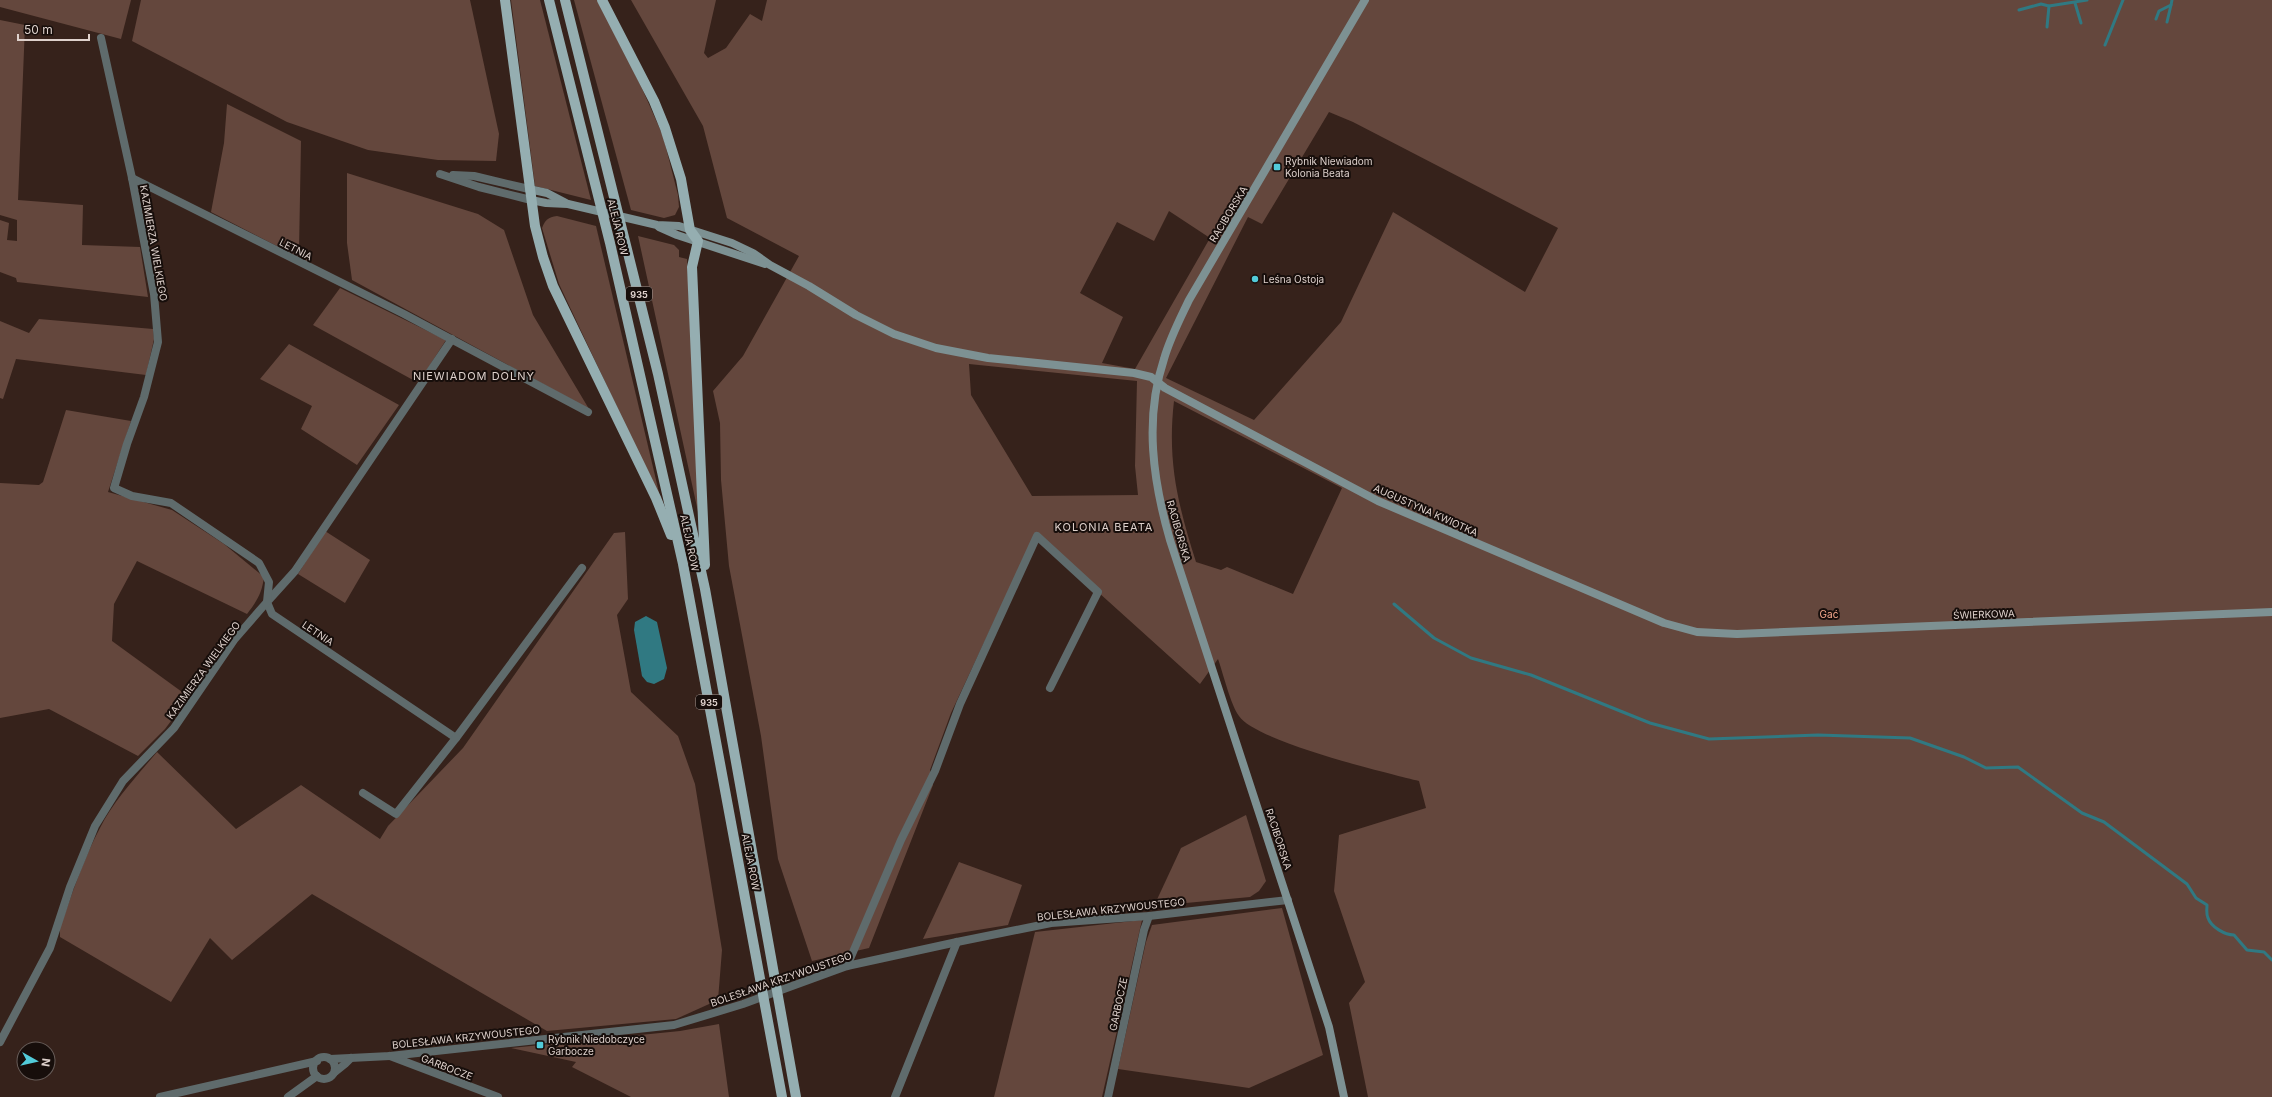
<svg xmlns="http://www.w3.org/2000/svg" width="2272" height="1097" font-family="Inter,sans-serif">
  <rect width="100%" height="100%" fill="#36221b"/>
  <!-- green -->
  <g fill="#64473d" fill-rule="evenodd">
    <path d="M0,0h131l-10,39 -121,-32z"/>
    <path d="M141,0h329l29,134 -3,27 -58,-1 -70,-10 -81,-28 -155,-81z"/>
    <path d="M511,0h29l51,200 -56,-14z"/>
    <path d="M574,0h23l44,86 22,50 15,59 1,12 -4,8 -11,3 -33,-8z"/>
    <path d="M631,0h85l-12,53 4,5 18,-10 24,-34 12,7 5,-21h1505v1097h-904l-19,-94 16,-21 -31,-91 5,-56 87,-27 -7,-27c-33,-8 -164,-40 -180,-65 -8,-10 -16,-43 -21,-57l-18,25 -102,-92 -62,-60 -85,181 -21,57 3,15 -64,163 -57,13 -34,-102 -17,-123 -32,-170 -8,-86 -1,-57 -7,-32 30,-35 56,-100 -72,-38 -24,-92zM1329,112l24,10 205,106 -33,64 -132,-80 -52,110 -87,98 -88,-42 82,-161 14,7zM1169,211l41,27 -75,131 -33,-6 21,-46 -43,-24 37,-71 37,19zM969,364l168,17 -2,85 3,29 -106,1 -61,-101zM1174,401l168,87 -49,106 -66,-27 -6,3 -25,-8c-18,-57 -29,-100 -22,-161z"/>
    <path d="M0,20l25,5 -7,175 65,5 -1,40 58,2 8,50 -131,-15 -1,-4 -16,-6v-52l9,3 -2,17 10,1v-21l-17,-5z"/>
    <path d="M227,104l74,37 -2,110 12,8 -1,4 -99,-51 13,-69z"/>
    <path d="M347,173l131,41 26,16 29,85 56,94 -237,-129 -5,-37z"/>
    <path d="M557,216l39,10 65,275 -102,-217 -17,-56c3,-8 6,-11 15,-12z"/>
    <path d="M638,236l36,9 5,5v7l8,2 13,262z"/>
    <path d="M340,288l106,52 -27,42 -6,-2 -100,-55z"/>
    <path d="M39,319l114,10 1,10 -8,36 -130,-16 -13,40 -3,-1v-77l29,12z"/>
    <path d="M289,344l110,61 -42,60 -56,-36 11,-23 -52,-27z"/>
    <path d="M66,410l65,11 -23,71 64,18 52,34 40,33c-2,16 -7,24 -17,37l-110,-53 -23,43 -2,37 77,56 -24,32 -27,27 -89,-47 -49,9v-235l39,2 4,-3z"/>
    <path d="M325,531l45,29 -25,43 -47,-29z"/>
    <path d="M625,532l3,67 -11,16 14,77 47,44 17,48 27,166 -4,50 -42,19 -129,12 -235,-137 -80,66 -22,-22 -39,64 -111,-65v-9c12,-34 23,-68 40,-100 14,-28 37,-52 57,-76l79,77 65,-44 79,54 8,-13 75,-78 151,-215z"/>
    <path d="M1246,815l20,66 -7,10 -9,6 -96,9 27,-58z"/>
    <path d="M959,862l63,23 -14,40 -85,14z"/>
    <path d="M1282,908l41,147 -74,33 -131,-19 28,-127 6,-17z"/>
    <path d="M1142,920l-40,177h-108l41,-165z"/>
    <path d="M719,1024l10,73h-98l-59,-30 4,-5 -65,-14 169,-17z"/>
  </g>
  <!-- water -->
  <path fill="#307982" d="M646,616l11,6 10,46 -3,11 -10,5 -7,-2 -5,-6 -8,-46 1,-8z"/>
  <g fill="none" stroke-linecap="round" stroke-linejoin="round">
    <!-- stream -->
    <g stroke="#307982" stroke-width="3">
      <path d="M2075,3l6,20"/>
      <path d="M2019,10l22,-6 8,2 38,-6"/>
      <path d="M2156,19l3,-8 12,-6 1,-5"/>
      <path d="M2167,22l4,-17"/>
      <path d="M2047,27l2,-21"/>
      <path d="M2105,45l18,-45"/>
      <path d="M1394,604l40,34 37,20 60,17 119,48 59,16 109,-4 92,3 54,19 22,11 32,-1 64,46 22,9 83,62 9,14 11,7c0,4 -1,9 1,13 3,9 17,17 26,17l13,15 17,2 8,8"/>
    </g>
    <!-- street -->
    <g stroke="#5f6b6c" stroke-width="8">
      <path d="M440,174l39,13 52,13"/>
      <path d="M453,175l21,1 55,13"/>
      <path d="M132,178l272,136 184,98"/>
      <path d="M452,339l-157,232 -28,31 5,12 184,124 126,-170"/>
      <path d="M363,793l33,21 60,-76"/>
      <path d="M847,966l54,-126 34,-69 25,-67 77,-168 61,56 -48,96"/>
      <path d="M0,1042l50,-94 20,-61 25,-61 28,-45 51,-53 60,-88 33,-38 2,-20 -10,-19 -88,-60 -39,-7 -18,-8 13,-44 17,-47 14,-55 -4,-48 -22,-116 -31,-140"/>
      <path d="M390,1056l108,41"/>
      <circle cx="324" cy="1068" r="11"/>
      <path d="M330,1059l60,-3 284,-31 69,-21 104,-38 110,-24 94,-19 98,-7 139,-16"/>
      <path d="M335,1072l10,-8 6,-6"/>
      <path d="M160,1097l157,-36"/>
      <path d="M288,1097l29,-21"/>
      <path d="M895,1097l62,-155"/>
      <path d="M1108,1097l36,-167 5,-14"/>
    </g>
    <!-- secondary -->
    <g stroke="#7d9193" stroke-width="8">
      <path d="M529,189l18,4 19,10"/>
      <path d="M531,200l15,3 22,1 89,21 22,1 53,17 21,10 17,12 39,21 47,29 38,19 42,14 52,10 146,15 17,4 14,11 213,113 286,122 33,9 40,2 535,-22"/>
      <path d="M659,227l18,8 88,29"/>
      <path d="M1344,1097l-15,-70 -159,-487c-17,-59 -26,-121 -6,-181 6,-21 16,-40 25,-59l176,-300"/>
    </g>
    <!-- primary -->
    <g stroke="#95aeb1" stroke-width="10">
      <path d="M505,0l30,226 8,31 10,29 103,212 15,37"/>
      <path d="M549,0l61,243 73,321 99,533"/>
      <path d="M565,0l93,374 47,215 91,508"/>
      <path d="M602,0l52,101 11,27 16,51 9,51 8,11 -6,26 13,298"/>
    </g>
  </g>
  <!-- markers -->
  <g fill="#52cbd9" stroke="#170e0b" stroke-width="1.5">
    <rect x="1273" y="163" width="8" height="8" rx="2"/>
    <circle cx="1255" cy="279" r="4"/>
    <rect x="536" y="1041" width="8" height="8" rx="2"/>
  </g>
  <g text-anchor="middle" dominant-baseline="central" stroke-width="4" stroke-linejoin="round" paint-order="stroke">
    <!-- shield labels -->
    <g fill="#170e0b" stroke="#a29692" stroke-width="1">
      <rect x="626" y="287" width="26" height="14" rx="3"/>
      <rect x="696" y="695" width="26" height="14" rx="3"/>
    </g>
    <g font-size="9" font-weight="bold" fill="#ded1cc">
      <text x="639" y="294">935</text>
      <text x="709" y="702">935</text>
    </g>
    <!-- poi labels -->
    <g font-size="10" fill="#ded1cc" stroke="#170e0b" text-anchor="start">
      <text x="1285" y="161">Rybnik Niewiadom<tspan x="1285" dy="12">Kolonia Beata</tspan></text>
      <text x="1263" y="279">Leśna Ostoja</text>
      <text x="548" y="1039">Rybnik Niedobczyce<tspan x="548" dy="12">Garbocze</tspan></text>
    </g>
    <!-- street labels -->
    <g font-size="10" fill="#ded1cc" stroke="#170e0b">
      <text transform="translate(1228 214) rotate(-59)">RACIBORSKA</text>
      <text transform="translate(618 227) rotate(76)">ALEJA ROW</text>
      <text transform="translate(154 243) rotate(80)">KAZIMIERZA WIELKIEGO</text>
      <text transform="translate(296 249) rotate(27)">LETNIA</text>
      <text transform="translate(1426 510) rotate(24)">AUGUSTYNA KWIOTKA</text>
      <text transform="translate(1179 531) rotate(74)">RACIBORSKA</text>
      <text transform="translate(690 543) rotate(78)">ALEJA ROW</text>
      <text transform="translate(1984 614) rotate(-2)">ŚWIERKOWA</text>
      <text transform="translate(318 633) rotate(34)">LETNIA</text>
      <text transform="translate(203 670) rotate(-54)">KAZIMIERZA WIELKIEGO</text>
      <text transform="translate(1279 839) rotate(72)">RACIBORSKA</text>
      <text transform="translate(751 862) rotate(79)">ALEJA ROW</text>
      <text transform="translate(1111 909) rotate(-6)">BOLESŁAWA KRZYWOUSTEGO</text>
      <text transform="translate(781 979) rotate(-19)">BOLESŁAWA KRZYWOUSTEGO</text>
      <text transform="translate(1118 1004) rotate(-78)">GARBOCZE</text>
      <text transform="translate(466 1037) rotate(-6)">BOLESŁAWA KRZYWOUSTEGO</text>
      <text transform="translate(447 1067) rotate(21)">GARBOCZE</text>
    </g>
    <!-- park labels -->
    <g font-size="10" fill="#fcac90" stroke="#170e0b">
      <text x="1829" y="614">Gać</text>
    </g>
    <!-- neighbourhood labels -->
    <g font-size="11" letter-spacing="1" fill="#ded1cc" stroke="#170e0b">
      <text x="474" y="376">NIEWIADOM DOLNY</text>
      <text x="1104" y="527">KOLONIA BEATA</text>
    </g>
  </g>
  <!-- north arrow -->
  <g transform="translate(36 1061) rotate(98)"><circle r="19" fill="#170e0b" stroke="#675c58"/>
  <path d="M0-3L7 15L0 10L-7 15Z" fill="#52cbd9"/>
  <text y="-6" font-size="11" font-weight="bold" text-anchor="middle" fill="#ded1cc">N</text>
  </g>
  <!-- scale -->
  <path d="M18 34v6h71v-6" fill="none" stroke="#ded1cc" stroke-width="2"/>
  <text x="24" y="34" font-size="12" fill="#ded1cc" stroke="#170e0b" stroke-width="3" paint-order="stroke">50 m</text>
</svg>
